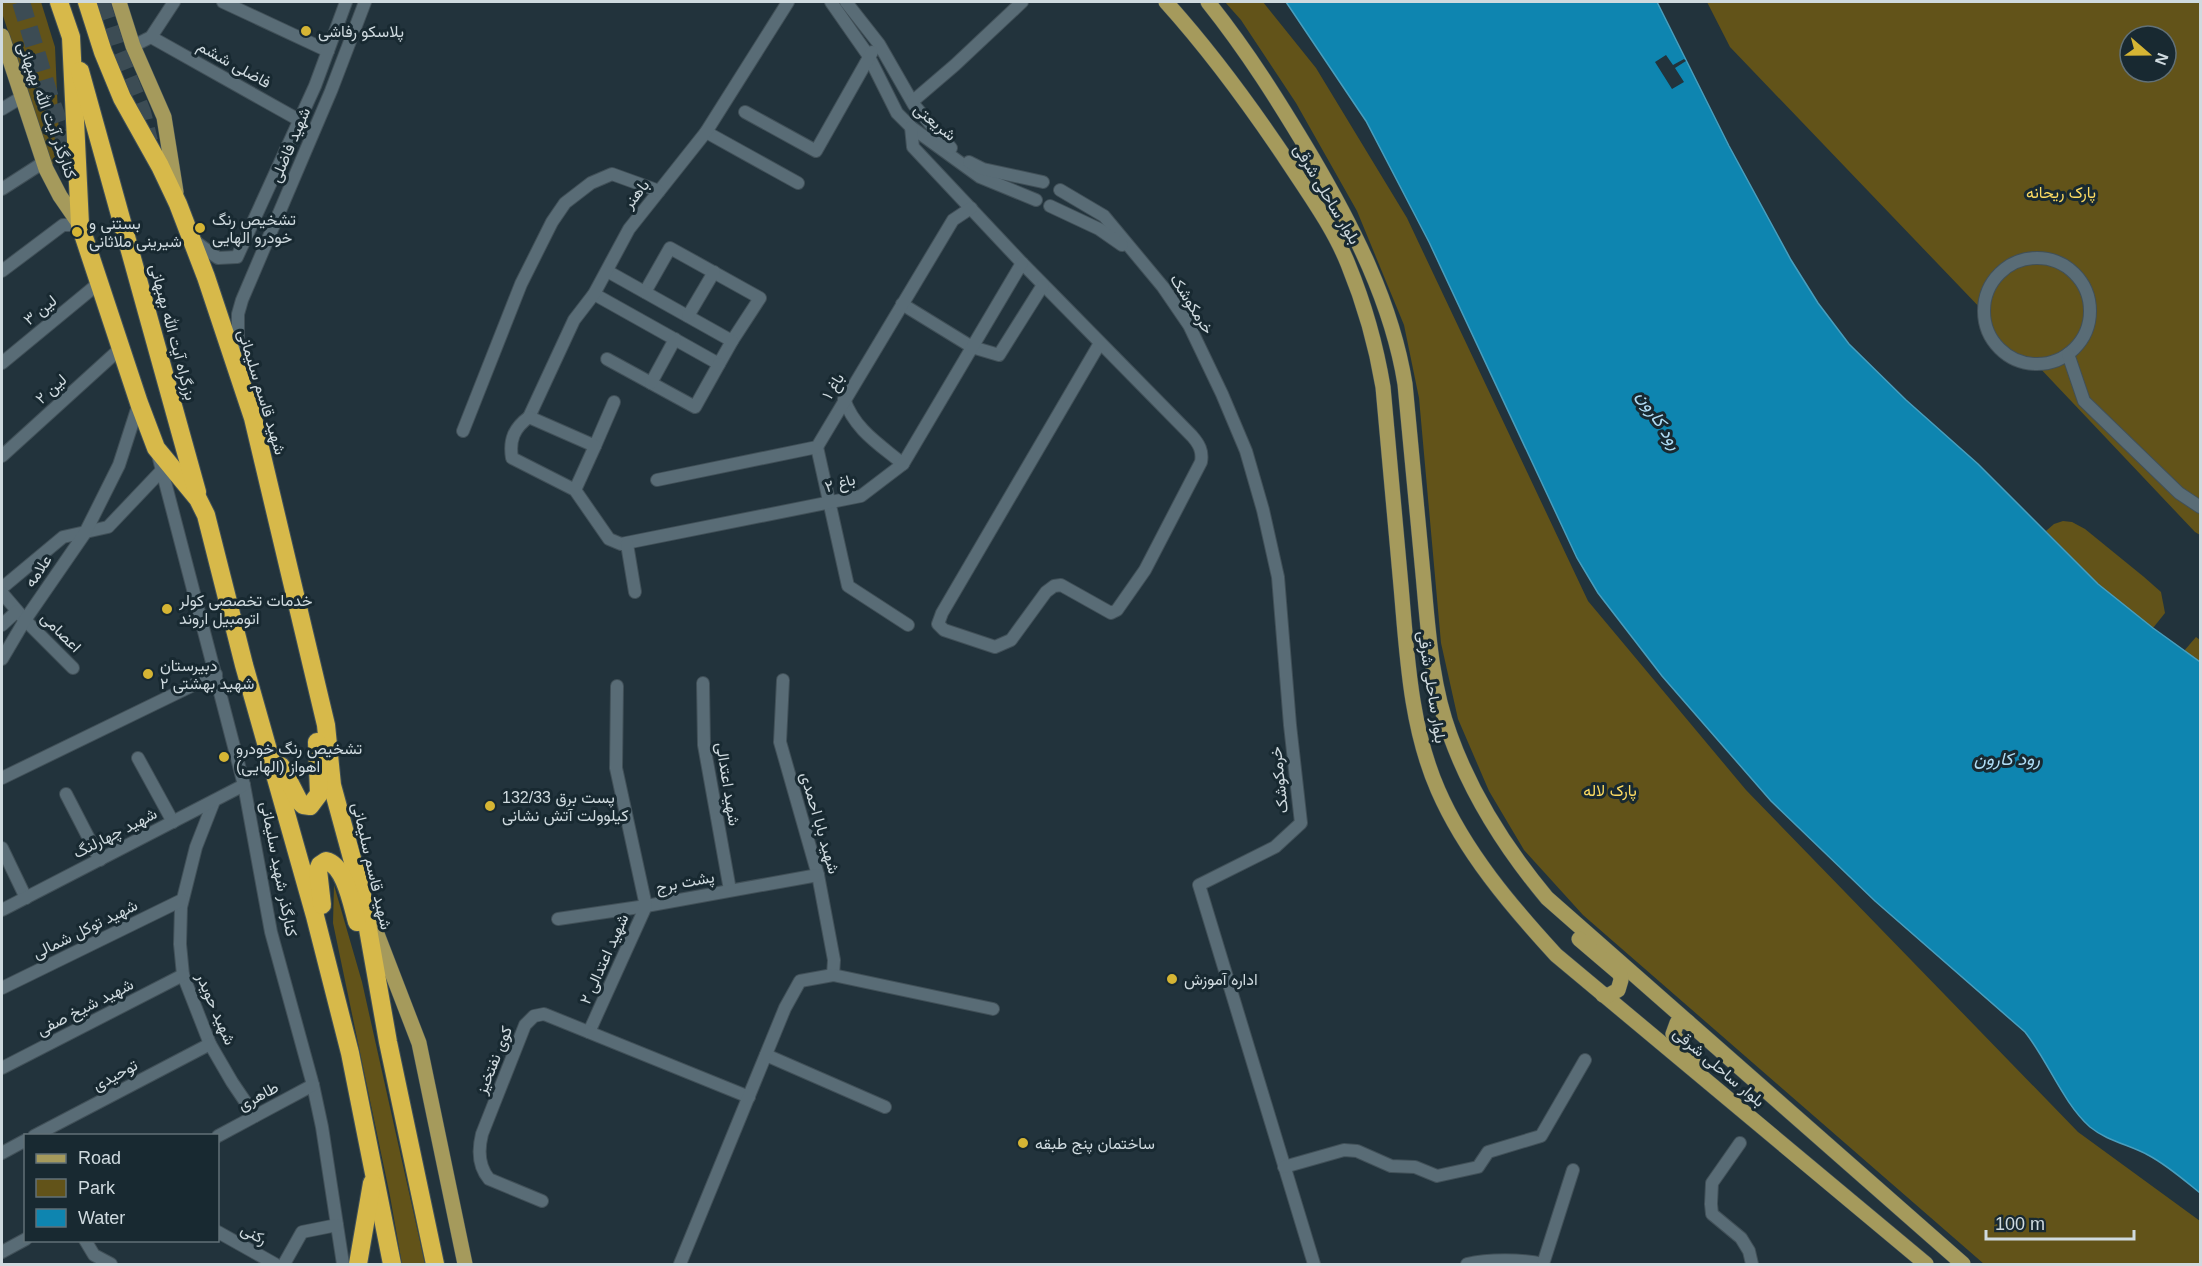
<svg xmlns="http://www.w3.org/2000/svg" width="2202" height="1266" font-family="Arial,Vazirmatn,sans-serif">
  <rect width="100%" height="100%" fill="#22333c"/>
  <!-- green -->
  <g fill="#625319" fill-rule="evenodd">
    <path d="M2,2h39l14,45 5,114 -8,3 -50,-151z"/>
    <path d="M1225,2h38l53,66 91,150 181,383 158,189 332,342 122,89v43h-216l-401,-349 -59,-65 -35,-59 -31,-72 -17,-76 -22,-245 -15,-73 -47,-114 -61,-108 -55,-83z"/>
    <path d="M1707,2h493v533l-5,-3 -158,-167 -47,-21 -6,-32 -254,-265zM2130,36h36v36h-36z"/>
    <path d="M2063,521l9,1 13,7 59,48 17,15 4,21 -12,15 -55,-44 -52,-53 8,-7z"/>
    <path d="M2196,637l4,3v22l-16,-11z"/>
    <path d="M334,885l28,97 63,282h-23l-12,-68 -57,-273z"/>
  </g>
  <!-- water -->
  <path fill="#0e85b0" stroke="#489ebe" stroke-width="1.5" d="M1286,2h371l72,144 62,114 27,43 31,41 57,56 72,64 120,120 55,44 47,34v531c-16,-13 -33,-28 -52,-38 -18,-10 -41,-14 -58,-28 -27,-24 -42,-66 -65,-95l-150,-131 -104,-100 -109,-125 -64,-83 -21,-35 -148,-316 -63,-121z"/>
  <!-- pier -->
  <path fill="#22333c" d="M1666,55l7,10 11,-6 2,2 -11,7 9,14 -12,7 -17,-27z"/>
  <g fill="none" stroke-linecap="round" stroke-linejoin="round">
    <!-- highway-tunnel -->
    <g stroke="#3c4c54" stroke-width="18" stroke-dasharray="18 9" stroke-linecap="butt">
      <path d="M21,2l29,96 25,70"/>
      <path d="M101,2l14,43 27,67 7,29"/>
    </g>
    <!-- minor casing -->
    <g stroke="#415058" stroke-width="14">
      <g id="minor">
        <path d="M223,2l105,49"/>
        <path d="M831,2l37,53 29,58 14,14 69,50 56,23"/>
        <path d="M846,2l33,42 35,61 37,43"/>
        <path d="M151,37l148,83"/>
        <path d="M133,46l18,-9 23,-35"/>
        <path d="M913,101l42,-36 67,-63"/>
        <path d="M2,109l20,-12"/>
        <path d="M745,112l71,39 56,-99"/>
        <path d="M911,127l2,20 109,116 170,173c7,8 11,15 9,26l-56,108 -28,40 -6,3 -50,-28 -7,1 -8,6 -35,48 -16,7 -51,-17 -6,-6 4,-11 158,-270"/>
        <path d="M706,132l92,51"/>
        <path d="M969,162l14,7 60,13"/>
        <path d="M2,189l42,-27"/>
        <path d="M1060,190l44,26 59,71 26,38 33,69 24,57 17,59 15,67 12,148 11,98 -26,24 -76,38 115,379"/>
        <path d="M1050,206l49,23 23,16"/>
        <path d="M193,240l25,18 19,-1 78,-171 31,-84"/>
        <circle cx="2037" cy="311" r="53"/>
        <path d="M2,271l61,-46h17"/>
        <path d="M645,292l25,-44 90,50 -28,43"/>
        <path d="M594,294l125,70 13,-23 -125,-70"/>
        <path d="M902,304l70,43 27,8 44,-70"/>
        <path d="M688,316l26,-44"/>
        <path d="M2068,354l16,47 95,92 21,14"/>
        <path d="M607,359l88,48 24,-43"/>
        <path d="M238,362v-48l4,-14 89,-209 34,-89"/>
        <path d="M2,363l97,-80"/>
        <path d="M651,383l24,-44"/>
        <path d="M844,399c11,31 35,45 59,65"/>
        <path d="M529,417l45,-97 20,-26 35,-65 77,-97 82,-130"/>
        <path d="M463,431l58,-147 31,-62 13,-19 26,-20 21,-9 47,17"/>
        <path d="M595,446l19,-44"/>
        <path d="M817,447l31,139 60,39"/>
        <path d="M158,455l86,330 27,147 42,153 9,42 21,137"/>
        <path d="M2,456l120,-109"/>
        <path d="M657,480l160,-33 136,-227 18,-12"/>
        <path d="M575,490l20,-44 -66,-29c-15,11 -20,23 -17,41l63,32 34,49 12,5 240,-48 42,-32 119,-201"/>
        <path d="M627,544l8,48"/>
        <path d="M2,588l61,-51 45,-10 57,-60"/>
        <path d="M2,593l23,27 48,48"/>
        <path d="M2,625l15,-14"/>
        <path d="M2,659l23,-39 60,-87 34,-68 20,-62"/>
        <path d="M783,680l-3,62 38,133 16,85 -1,15"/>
        <path d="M703,683l1,62 26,145"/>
        <path d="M138,758l35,64"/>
        <path d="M2,778l214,-104"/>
        <path d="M66,794l34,66"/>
        <path d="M214,801l-18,46 -15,60 -1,37 3,31 27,69 22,38 23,34"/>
        <path d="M2,848l24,50"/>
        <path d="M2,910l242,-125"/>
        <path d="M558,919l88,-13 172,-31"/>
        <path d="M2,988l180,-88"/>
        <path d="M589,1032l57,-126 -30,-138 1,-82"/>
        <path d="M766,1055l119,52"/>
        <path d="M2,1068l181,-93"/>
        <path d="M34,1136l176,-92"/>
        <path d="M218,1136l95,-51"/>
        <path d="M1740,1143l-28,40 -1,21 1,10 29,24 8,13 3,13"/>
        <path d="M2,1153l24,-13"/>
        <path d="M1284,1167l60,-17 13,1 34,15 24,1 22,9 41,-9 10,-15 53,-16 44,-76"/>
        <path d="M542,1201l-53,-22c-11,-13 -11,-29 -7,-45l43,-109 9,-9 10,-2 205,83"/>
        <path d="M218,1232l57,32"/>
        <path d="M85,1240l9,15 17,9"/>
        <path d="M2,1252l24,-13"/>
        <path d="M284,1264l18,-32 35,-7"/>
        <path d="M680,1264l105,-256 15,-27 33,-6 160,34"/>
        <path d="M1467,1264c20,-5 56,-5 76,0"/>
        <path d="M1543,1264l30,-94"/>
      </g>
    </g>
    <!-- major casing -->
    <g stroke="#415058" stroke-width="16">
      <g id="major">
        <path d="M119,2l14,44 31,71 12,75"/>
        <path d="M1166,2c46,51 86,106 124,163 21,32 44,64 58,99 16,39 28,81 35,123 6,66 12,132 18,199 6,68 9,140 37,204 27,62 73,116 118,165l370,309"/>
        <path d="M1208,2c40,50 71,100 104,155 41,70 80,146 93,227 6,64 12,127 18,190 5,54 8,110 27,161 22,61 56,114 97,163l416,366"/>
        <path d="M2,36l44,133 14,27 20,29"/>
        <path d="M372,921l47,122 46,221"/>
        <path d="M1579,939l41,35 1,6 -3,10 -9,5h-6"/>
        <path d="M1688,1022l-8,-1 -3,2 -4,11 21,29"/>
      </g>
    </g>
    <!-- highway casing -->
    <g stroke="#415058" stroke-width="20">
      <g id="highway">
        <path d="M59,2l12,35 9,188 59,178 17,45 42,51 8,16 38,150 71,251 35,137 42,211"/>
        <path d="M87,2l16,50 19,46 38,68 18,38 28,73 47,141 73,307 6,60 30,110 26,147 47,222"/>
        <path d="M80,71l117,421"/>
        <path d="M281,766l18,35 4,4 7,1 9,-12 -2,-52"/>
        <path d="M322,905l-4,-35 2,-5 6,-4c19,4 26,44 31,61"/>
        <path d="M358,1264l14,-81"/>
      </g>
    </g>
    <!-- minor -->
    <use href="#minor" stroke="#596c76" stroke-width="12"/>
    <!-- major -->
    <use href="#major" stroke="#a59a5c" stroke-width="15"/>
    <!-- highway -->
    <use href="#highway" stroke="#d7b94a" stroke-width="18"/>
  </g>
  <!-- markers -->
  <g fill="#d6b534" stroke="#182931" stroke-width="2">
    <circle cx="306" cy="31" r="6"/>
    <circle cx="200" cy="228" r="6"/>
    <circle cx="77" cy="232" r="6"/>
    <circle cx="167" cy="609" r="6"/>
    <circle cx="148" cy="674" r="6"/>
    <circle cx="224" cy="757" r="6"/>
    <circle cx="490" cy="806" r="6"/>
    <circle cx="1172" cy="979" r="6"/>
    <circle cx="1023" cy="1143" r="6"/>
  </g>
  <g text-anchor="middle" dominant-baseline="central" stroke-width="6" stroke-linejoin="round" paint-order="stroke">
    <!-- poi labels -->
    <g font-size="16" fill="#cfdadf" stroke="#182931" text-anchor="start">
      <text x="318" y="31">پلاسکو رفاشی</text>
      <text x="212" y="219">تشخیص رنگ<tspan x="212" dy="18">خودرو الهایی</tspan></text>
      <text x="89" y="223">بستنی و<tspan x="89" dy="18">شیرینی ملاثانی</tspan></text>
      <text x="179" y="600">خدمات تخصصی کولر<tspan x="179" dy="18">اتومبیل اروند</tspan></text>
      <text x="160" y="665">دبیرستان<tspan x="160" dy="18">شهید بهشتی ۲</tspan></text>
      <text x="236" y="748">تشخیص رنگ خودرو<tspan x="236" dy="18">اهواز (الهایی)</tspan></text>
      <text x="502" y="797">پست برق 132/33<tspan x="502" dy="18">کیلوولت آتش نشانی</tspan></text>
      <text x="1184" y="979">اداره آموزش</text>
      <text x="1035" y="1143">ساختمان پنج طبقه</text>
    </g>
    <!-- street labels -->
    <g font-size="16" fill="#cfdadf" stroke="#182931">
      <text transform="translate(234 64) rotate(29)">فاضلی ششم</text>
      <text transform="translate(47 110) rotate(70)">کنارگذر آیت الله بهبهانی</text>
      <text transform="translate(935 122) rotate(39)">شریعتی</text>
      <text transform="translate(290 145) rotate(-67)">شهید فاضلی</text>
      <text transform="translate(636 194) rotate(-52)">باهنر</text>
      <text transform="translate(1327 194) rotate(59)">بلوار ساحلی شرقی</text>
      <text transform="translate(1192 304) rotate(58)">خرمکوشک</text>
      <text transform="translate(40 310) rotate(-39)">لین ۳</text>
      <text transform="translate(173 332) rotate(75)">بزرگراه آیت الله بهبهانی</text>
      <text transform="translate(833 386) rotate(-59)">باغ ۱</text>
      <text transform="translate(51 389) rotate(-42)">لین ۲</text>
      <text transform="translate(262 392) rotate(73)">شهید قاسم سلیمانی</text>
      <text transform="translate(840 483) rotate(-16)">باغ ۲</text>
      <text transform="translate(38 571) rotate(-56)">علامه</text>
      <text transform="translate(61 632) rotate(45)">اعصامی</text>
      <text transform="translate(1432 687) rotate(81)">بلوار ساحلی شرقی</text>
      <text transform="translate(1279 780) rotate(-96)">خرمکوشک</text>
      <text transform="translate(728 784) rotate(81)">شهید اعتدالی</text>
      <text transform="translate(820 823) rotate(74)">شهید بابا احمدی</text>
      <text transform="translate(115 833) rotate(-27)">شهید چهارلنگ</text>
      <text transform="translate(372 866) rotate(77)">شهید قاسم سلیمانی</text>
      <text transform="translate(279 869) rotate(79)">کنارگذر شهید سلیمانی</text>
      <text transform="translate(685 882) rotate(-11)">پشت برج</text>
      <text transform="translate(85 929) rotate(-26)">شهید توکل شمالی</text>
      <text transform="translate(604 959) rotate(-66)">شهید اعتدالی ۲</text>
      <text transform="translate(85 1007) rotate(-27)">شهید شیخ صفی</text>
      <text transform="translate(216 1009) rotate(67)">شهید حویدر</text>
      <text transform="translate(494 1060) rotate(-68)">کوی نفتخیز</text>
      <text transform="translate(1719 1067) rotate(40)">بلوار ساحلی شرقی</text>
      <text transform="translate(115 1075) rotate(-28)">توحیدی</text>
      <text transform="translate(258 1096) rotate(-28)">طاهری</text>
      <text transform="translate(254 1234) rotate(29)">رکنی</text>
    </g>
    <!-- park labels -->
    <g font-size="16" fill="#fcdb62" stroke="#182931">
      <text x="2061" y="192">پارک ریحانه</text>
      <text x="1610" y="790">پارک لاله</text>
    </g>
    <!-- water labels -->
    <g font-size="18" font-style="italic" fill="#b0ddf5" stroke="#182931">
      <text transform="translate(1659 420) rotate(57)">رود کارون</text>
      <text x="2007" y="759">رود کارون</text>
    </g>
  </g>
  <!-- border -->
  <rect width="2202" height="1266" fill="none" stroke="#cfdadf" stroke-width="6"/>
  <!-- legend -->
  <rect x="24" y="1134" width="195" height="108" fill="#182931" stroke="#617077" stroke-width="1.5"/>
  <rect x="36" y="1154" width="30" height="9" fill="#a59a5c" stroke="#617077" stroke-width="1.5"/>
  <text x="78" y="1164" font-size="18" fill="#cfdadf">Road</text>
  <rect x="36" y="1179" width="30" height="18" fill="#625319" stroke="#617077" stroke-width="1.5"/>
  <text x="78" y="1194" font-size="18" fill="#cfdadf">Park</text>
  <rect x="36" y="1209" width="30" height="18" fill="#0e85b0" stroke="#617077" stroke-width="1.5"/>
  <text x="78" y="1224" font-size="18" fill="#cfdadf">Water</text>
  <!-- north arrow -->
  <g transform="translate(2148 54) rotate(110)"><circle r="28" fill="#182931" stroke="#617077" stroke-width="1.5"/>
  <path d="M0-4.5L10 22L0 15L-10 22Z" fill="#d6b534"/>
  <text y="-9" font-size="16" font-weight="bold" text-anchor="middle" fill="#cfdadf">N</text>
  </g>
  <!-- scale -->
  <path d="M1986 1230v9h148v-9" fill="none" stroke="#cfdadf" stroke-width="3"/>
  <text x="1995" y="1230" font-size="18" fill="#cfdadf" stroke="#182931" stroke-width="4.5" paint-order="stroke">100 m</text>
</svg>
